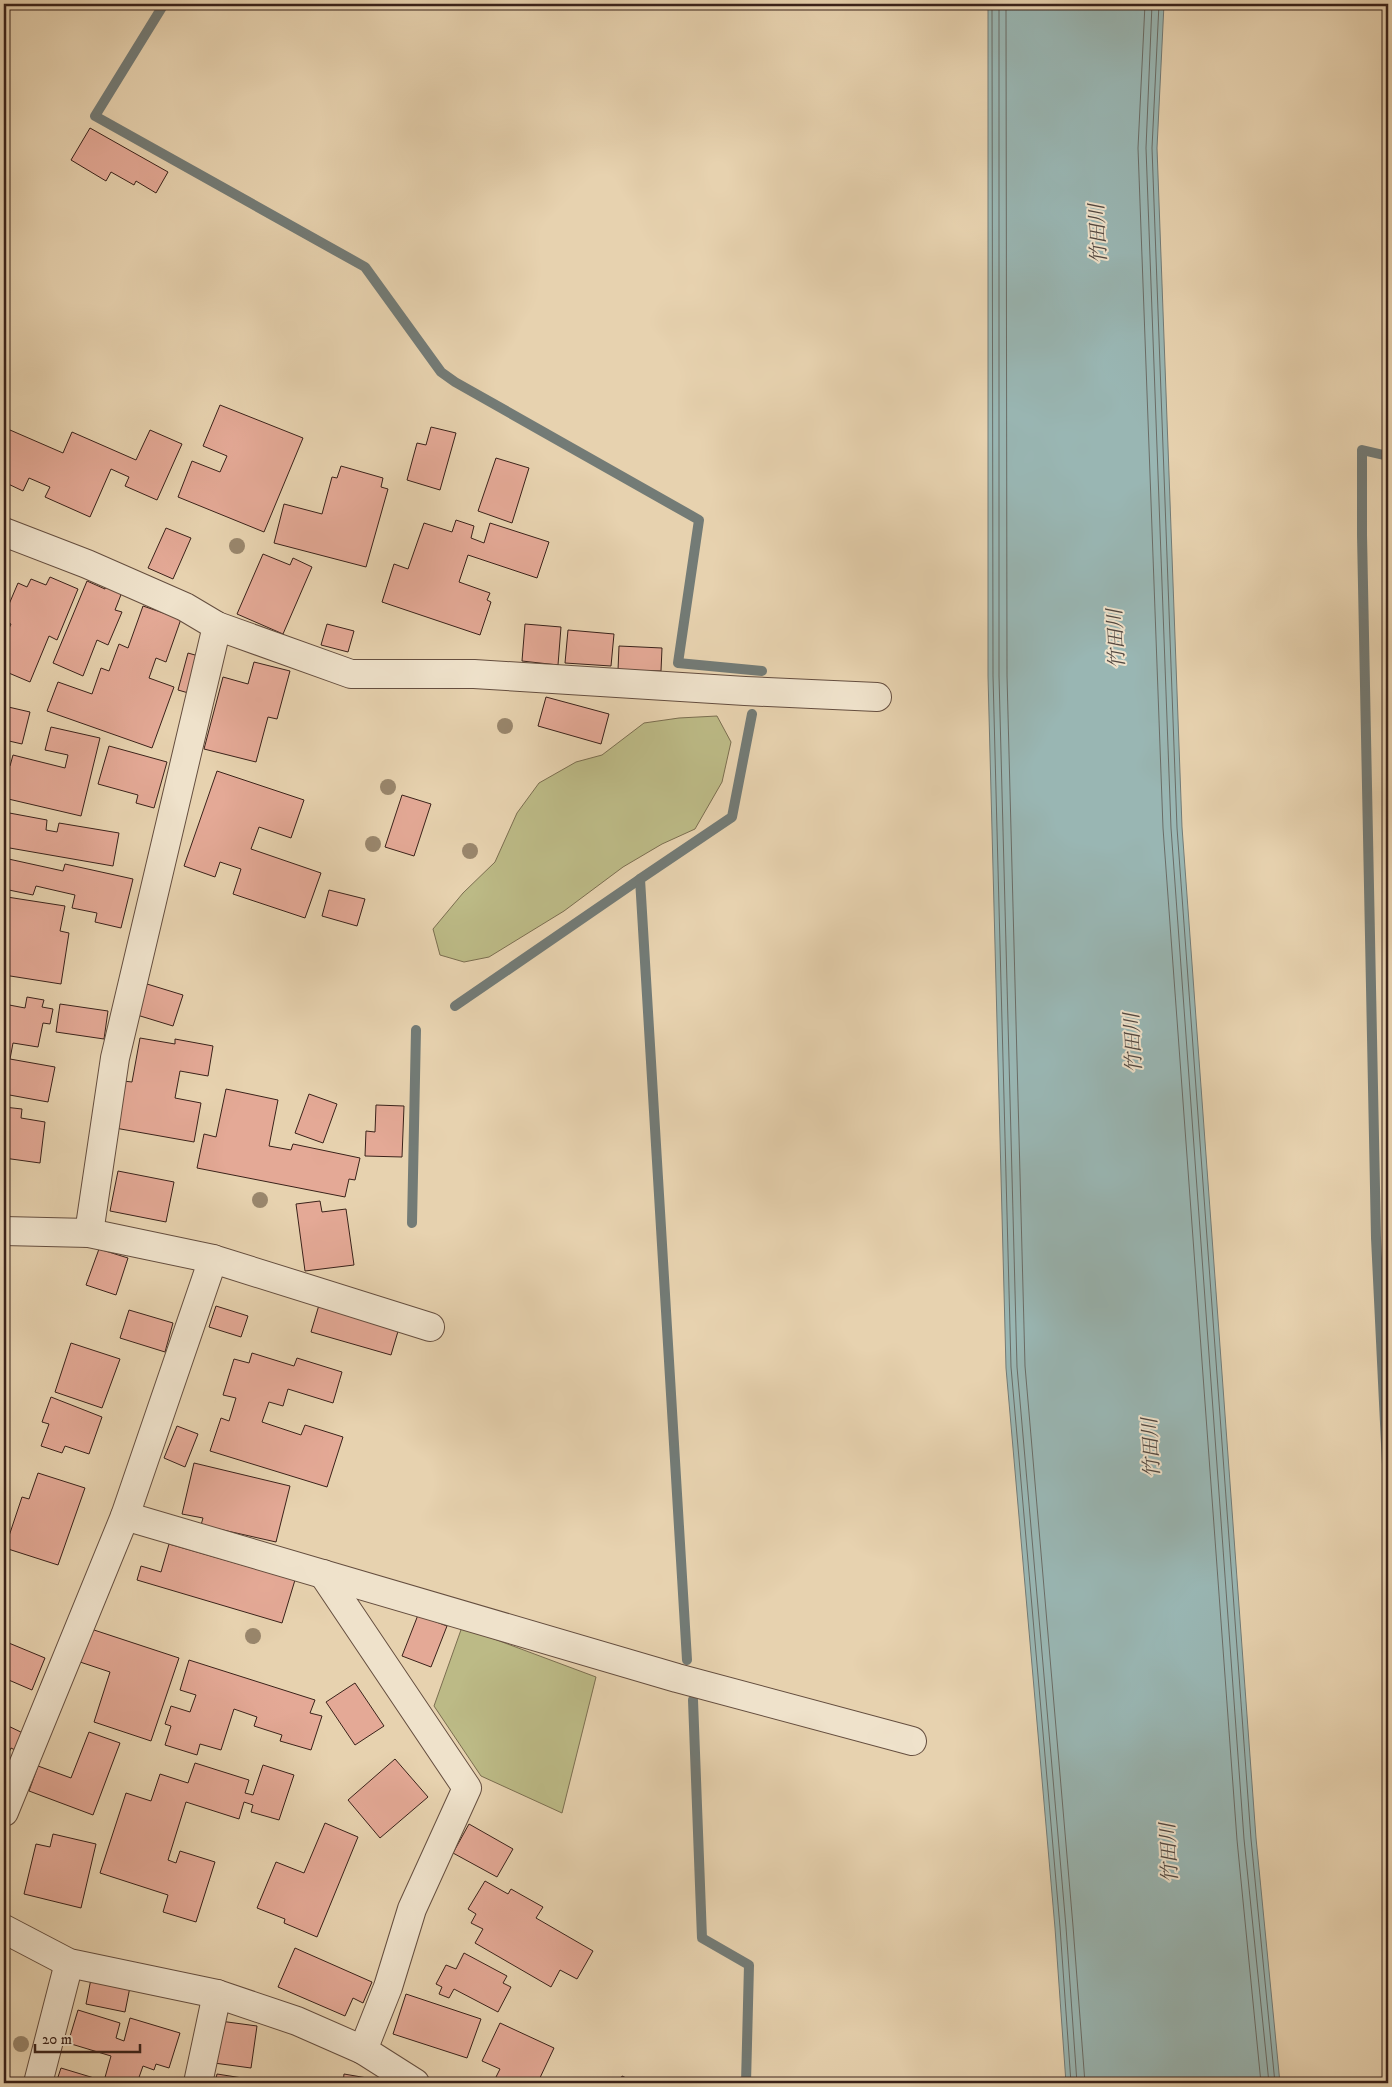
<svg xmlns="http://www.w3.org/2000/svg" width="1392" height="2087" font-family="'IM FELL DW Pica','Noto Serif JP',serif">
  <rect width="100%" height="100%" fill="#e7d2af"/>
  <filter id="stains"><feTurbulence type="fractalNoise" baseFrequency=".004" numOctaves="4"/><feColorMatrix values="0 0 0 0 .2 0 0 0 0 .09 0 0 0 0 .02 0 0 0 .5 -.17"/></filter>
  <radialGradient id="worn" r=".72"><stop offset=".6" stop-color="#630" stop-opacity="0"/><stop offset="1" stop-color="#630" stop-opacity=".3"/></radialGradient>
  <!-- green -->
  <g fill="#bcba86" stroke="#7b6e50">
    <path d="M717,716l14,26 -9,40 -27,47 -33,15 -39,23 -59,44 -75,46 -25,5 -24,-7 -7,-26 30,-36 32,-31 22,-49 22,-30 37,-21 26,-7 42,-32 35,-5z"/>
    <path d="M462,1627l134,50 -34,136 -81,-37 -47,-70z"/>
  </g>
  <!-- water -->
  <path fill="#99b6b3" stroke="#737b76" d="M988,4h176l-7,144 25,679 74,1011 24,245h-214l-11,-155 -49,-560 -18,-692z"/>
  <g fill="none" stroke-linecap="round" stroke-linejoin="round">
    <!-- shore -->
    <g stroke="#6a6c66" stroke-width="1">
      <path d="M992,4l1,672 18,691 49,560 11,156"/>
      <path d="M999,4v672l18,691 49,560 11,156"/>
      <path d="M1006,4l1,672 18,690 48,560 12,157"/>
      <path d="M1145,4l-7,144 25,680 74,1012 24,243"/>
      <path d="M1152,4l-6,144 25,680 73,1011 25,244"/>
      <path d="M1159,4l-7,144 25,680 74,1011 24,244"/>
    </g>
    <!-- stream -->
    <g stroke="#737b76" stroke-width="10">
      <path d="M164,4l-69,112 270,151 76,105 14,10 244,138 -21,143 84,8"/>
      <path d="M1388,456l-26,-6v85l14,703 12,247"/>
      <path d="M455,1006l185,-127"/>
      <path d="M412,1223l4,-193"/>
      <path d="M687,1660l-47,-781 92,-62 20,-103"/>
      <path d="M693,1700l9,238 47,27 -3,118"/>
    </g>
  </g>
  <!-- building -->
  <g fill="#e4a996" stroke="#3a221a">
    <path d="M90,128l78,44 -12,21 -20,-12 -2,4 -23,-13 -5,9 -35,-21z"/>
    <path d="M220,405l83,33 -39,94 -86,-35 14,-36 28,11 7,-16 -24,-10z"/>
    <path d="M431,427l25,6 -16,57 -33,-10 10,-37 9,2z"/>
    <path d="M10,430l53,23 9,-21 64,28 14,-30 32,14 -25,56 -32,-14 4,-9 -18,-8 -21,48 -45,-20 5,-10 -21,-9 -6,13 -19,-9v-39z"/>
    <path d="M496,458l33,10 -17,55 -34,-12z"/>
    <path d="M341,466l42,12 -2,9 7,2 -22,78 -92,-24 10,-39 38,10 10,-37 5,1z"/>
    <path d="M456,520l18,6 -3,12 13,5 6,-20 59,19 -12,36 -69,-23 -9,27 31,11 -3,7 4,2 -11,33 -98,-33 12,-38 14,5 16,-46 28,9z"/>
    <path d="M166,528l25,10 -18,41 -25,-11z"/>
    <path d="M263,554l27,11 3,-7 19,9 -29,67 -46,-20z"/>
    <path d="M50,577l28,12 -21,51 -8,-4 -19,46 -26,-11v-32l7,-15 -7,-3v-5l14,-33 9,4 4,-8 15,6z"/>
    <path d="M87,581l18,8 3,-8 16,6 -9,23 7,2 -14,33 -11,-5 -14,36 -30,-13z"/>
    <path d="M143,606l38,13 -15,43 -10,-4 -7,20 25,9 -22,61 -105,-37 11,-29 34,12 9,-26 8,3 10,-27 9,4z"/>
    <path d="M327,624l27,7 -6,21 -27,-7z"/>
    <path d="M525,624l36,3 -3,38 -36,-4z"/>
    <path d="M568,630l46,4 -3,32 -46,-3z"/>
    <path d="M619,646l43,2 -1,23 -43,-1z"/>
    <path d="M188,653l14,4 -10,37 -14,-4z"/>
    <path d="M254,662l36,9 -13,48 -9,-2 -12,45 -52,-13 19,-72 25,7z"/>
    <path d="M546,697l63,17 -8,30 -63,-18z"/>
    <path d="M4,706l26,6 -8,32 -13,-3 -3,13h-2z"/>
    <path d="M51,727l49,11 -19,78 -77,-18v-34l6,2 3,-11 52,13 3,-13 -23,-5z"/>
    <path d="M109,746l58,16 -13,46 -18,-5 2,-8 -40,-11z"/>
    <path d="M217,771l87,29 -13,38 -32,-11 -8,22 70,24 -16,45 -72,-24 8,-25 -21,-7 -5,15 -31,-11z"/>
    <path d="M402,795l29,9 -17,52 -29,-9z"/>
    <path d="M4,812l43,8 -1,10 11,2 2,-9 60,10 -6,33 -109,-19z"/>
    <path d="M4,858l59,13 2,-7 68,15 -12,49 -26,-6 2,-9 -25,-5 3,-13 -39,-9 -3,9 -29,-6z"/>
    <path d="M329,890l36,9 -8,27 -35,-10z"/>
    <path d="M7,897l58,9 -5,25 9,2 -8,51 -57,-9v-58z"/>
    <path d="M147,984l36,11 -10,31 -36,-11z"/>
    <path d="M27,997l17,3 -2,7 11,2 -3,15 -7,-1 -5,24 -25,-4 -3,16 45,8 -7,35 -44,-8v-90l21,4z"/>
    <path d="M60,1004l48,7 -4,28 -48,-7z"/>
    <path d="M140,1038l35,6v-5l38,7 -5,30 -28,-5 -5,27 26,5 -7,39 -79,-14 8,-47 9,1z"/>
    <path d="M226,1089l52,11 -9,46 22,4 2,-6 67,14 -5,22 -6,-1 -4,18 -148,-29 7,-34 12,3z"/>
    <path d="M309,1094l28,10 -14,39 -28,-10z"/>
    <path d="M376,1105l28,1 -2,51 -37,-1 1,-25 9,1z"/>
    <path d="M4,1107l18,2 -1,9 24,4 -5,41 -36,-5z"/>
    <path d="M118,1171l56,11 -8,40 -56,-11z"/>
    <path d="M320,1201l2,11 24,-3 8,56 -49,6 -9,-67z"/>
    <path d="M99,1249l29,9 -12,37 -30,-10z"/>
    <path d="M319,1305l80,23 -8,27 -80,-23z"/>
    <path d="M216,1306l32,10 -7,21 -32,-10z"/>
    <path d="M129,1310l44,13 -8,29 -45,-14z"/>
    <path d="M71,1343l49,16 -18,49 -47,-16z"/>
    <path d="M252,1353l42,13 3,-8 45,14 -9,31 -45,-14 -5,17 -14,-4 -7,20 39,13 4,-10 38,12 -16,50 -117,-36 11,-33 8,3 7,-23 -13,-3 11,-36 15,4z"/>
    <path d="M51,1397l51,20 -13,37 -24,-8 -3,7 -21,-7 8,-22 -7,-2z"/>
    <path d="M177,1426l21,8 -13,33 -21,-9z"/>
    <path d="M194,1463l96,23 -14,56 -75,-17 2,-7 -21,-4z"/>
    <path d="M38,1473l47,15 -27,77 -53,-17 17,-51 7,2z"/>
    <path d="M169,1544l126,36 -13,43 -145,-43 4,-14 20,6z"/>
    <path d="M418,1615l29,11 -16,41 -29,-11z"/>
    <path d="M91,1629l88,29 -28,83 -57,-19 16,-50 -30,-10z"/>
    <path d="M4,1641l41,17 -13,32 -28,-12z"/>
    <path d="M189,1660l126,40 -5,13 12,3 -11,34 -31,-9 2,-6 -28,-9 3,-9 -23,-8 -13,41 -21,-6 -3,11 -32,-10 6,-19 -6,-2 6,-18 19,6 6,-17 -16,-5z"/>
    <path d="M355,1683l29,43 -29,19 -29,-43z"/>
    <path d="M4,1724l21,10 -8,17 -6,-3 -5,11 -2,-1z"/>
    <path d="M89,1732l31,11 -27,72 -64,-24 9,-25 33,12z"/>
    <path d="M395,1759l33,38 -48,41 -32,-38z"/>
    <path d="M195,1763l54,17 -4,13 8,2 10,-30 31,10 -15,45 -28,-8 2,-7 -9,-3 -5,17 -53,-17 -18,58 8,3 4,-12 35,11 -19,60 -33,-10 5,-17 -68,-22 26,-80 25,8 9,-27 28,9z"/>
    <path d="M325,1823l33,14 -41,100 -33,-14 1,-4 -28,-11 19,-46 28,11z"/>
    <path d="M469,1824l44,25 -16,28 -44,-24z"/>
    <path d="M53,1834l43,10 -15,64 -57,-14 12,-50 14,3z"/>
    <path d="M485,1881l23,13 3,-5 32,18 -7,11 57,33 -16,28 -17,-9 -9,17 -76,-44 8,-14 -12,-6 5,-9 -8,-5z"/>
    <path d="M295,1948l77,34 -9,21 -10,-5 -8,18 -67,-29z"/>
    <path d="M464,1953l43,23 -4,7 8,4 -13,25 -44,-23 -5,9 -10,-4 3,-7 -6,-3 10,-19 10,4z"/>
    <path d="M91,1979l39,8 -5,25 -39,-8z"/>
    <path d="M406,1994l75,25 -14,39 -74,-24z"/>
    <path d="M78,2010l42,13 -4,15 8,3 6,-23 50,15 -11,35 -13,-4 -2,6 -11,-4 -6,17h-81l5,-15 43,13 7,-25 -43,-13z"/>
    <path d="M220,2021l37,5 -6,42 -37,-5z"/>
    <path d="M500,2023l54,25 -16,34 2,1h-47l7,-14 -18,-8z"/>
    <path d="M217,2074l57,9h-59z"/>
    <path d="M344,2074l29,5 -1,4h-29z"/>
    <path d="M622,2076l15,7h-18z"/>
  </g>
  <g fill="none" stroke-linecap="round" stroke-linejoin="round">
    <!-- street casing -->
    <g stroke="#654e3f" stroke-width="30">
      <g id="street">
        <path d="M4,532l83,32 98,43 32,19 134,48h123l271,17 132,6"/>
        <path d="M4,1231l85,2 124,26 -88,257 552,162 235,63"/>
        <path d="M89,1233l26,-175 102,-432"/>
        <path d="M213,1259l217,68"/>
        <path d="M323,1574l144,214 -55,121 -24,78 -25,63"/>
        <path d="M4,1812l121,-296"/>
        <path d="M4,1929l65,34 148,31 80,27 66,29 52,33"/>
        <path d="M38,2083l31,-120"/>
        <path d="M198,2083l19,-89"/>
      </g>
    </g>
    <!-- street -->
    <use href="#street" stroke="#efe2cb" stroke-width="28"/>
  </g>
  <!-- trees -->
  <g fill="#99866c">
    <circle cx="237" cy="546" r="8"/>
    <circle cx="505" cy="726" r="8"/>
    <circle cx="388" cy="787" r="8"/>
    <circle cx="373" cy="844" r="8"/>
    <circle cx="470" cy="851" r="8"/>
    <circle cx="260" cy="1200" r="8"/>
    <circle cx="253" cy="1636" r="8"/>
    <circle cx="21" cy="2044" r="8"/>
  </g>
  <g text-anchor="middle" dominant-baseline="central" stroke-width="4" stroke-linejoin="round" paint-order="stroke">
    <!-- water labels -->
    <g font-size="20" font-style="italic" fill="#524740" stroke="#efe2cb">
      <text transform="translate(1099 234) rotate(-93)">竹田川</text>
      <text transform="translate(1117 639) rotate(-93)">竹田川</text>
      <text transform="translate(1134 1043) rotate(-93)">竹田川</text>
      <text transform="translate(1152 1448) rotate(-93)">竹田川</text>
      <text transform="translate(1170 1853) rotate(-93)">竹田川</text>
    </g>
  </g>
  <!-- margin -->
  <rect width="1392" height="2087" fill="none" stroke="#e7d2af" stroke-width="20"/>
  <rect x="5" y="5" width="1382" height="2077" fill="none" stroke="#3a221a" stroke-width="2.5"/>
  <rect x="10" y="10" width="1372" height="2067" fill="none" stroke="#3a221a"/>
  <!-- scale -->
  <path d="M35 2044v8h105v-8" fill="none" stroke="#3a221a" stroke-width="2.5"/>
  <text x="42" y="2044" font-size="15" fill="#3a221a" stroke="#efe2cb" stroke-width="4" paint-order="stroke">20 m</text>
  <rect width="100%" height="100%" filter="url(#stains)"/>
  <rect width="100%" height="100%" fill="url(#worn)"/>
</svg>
